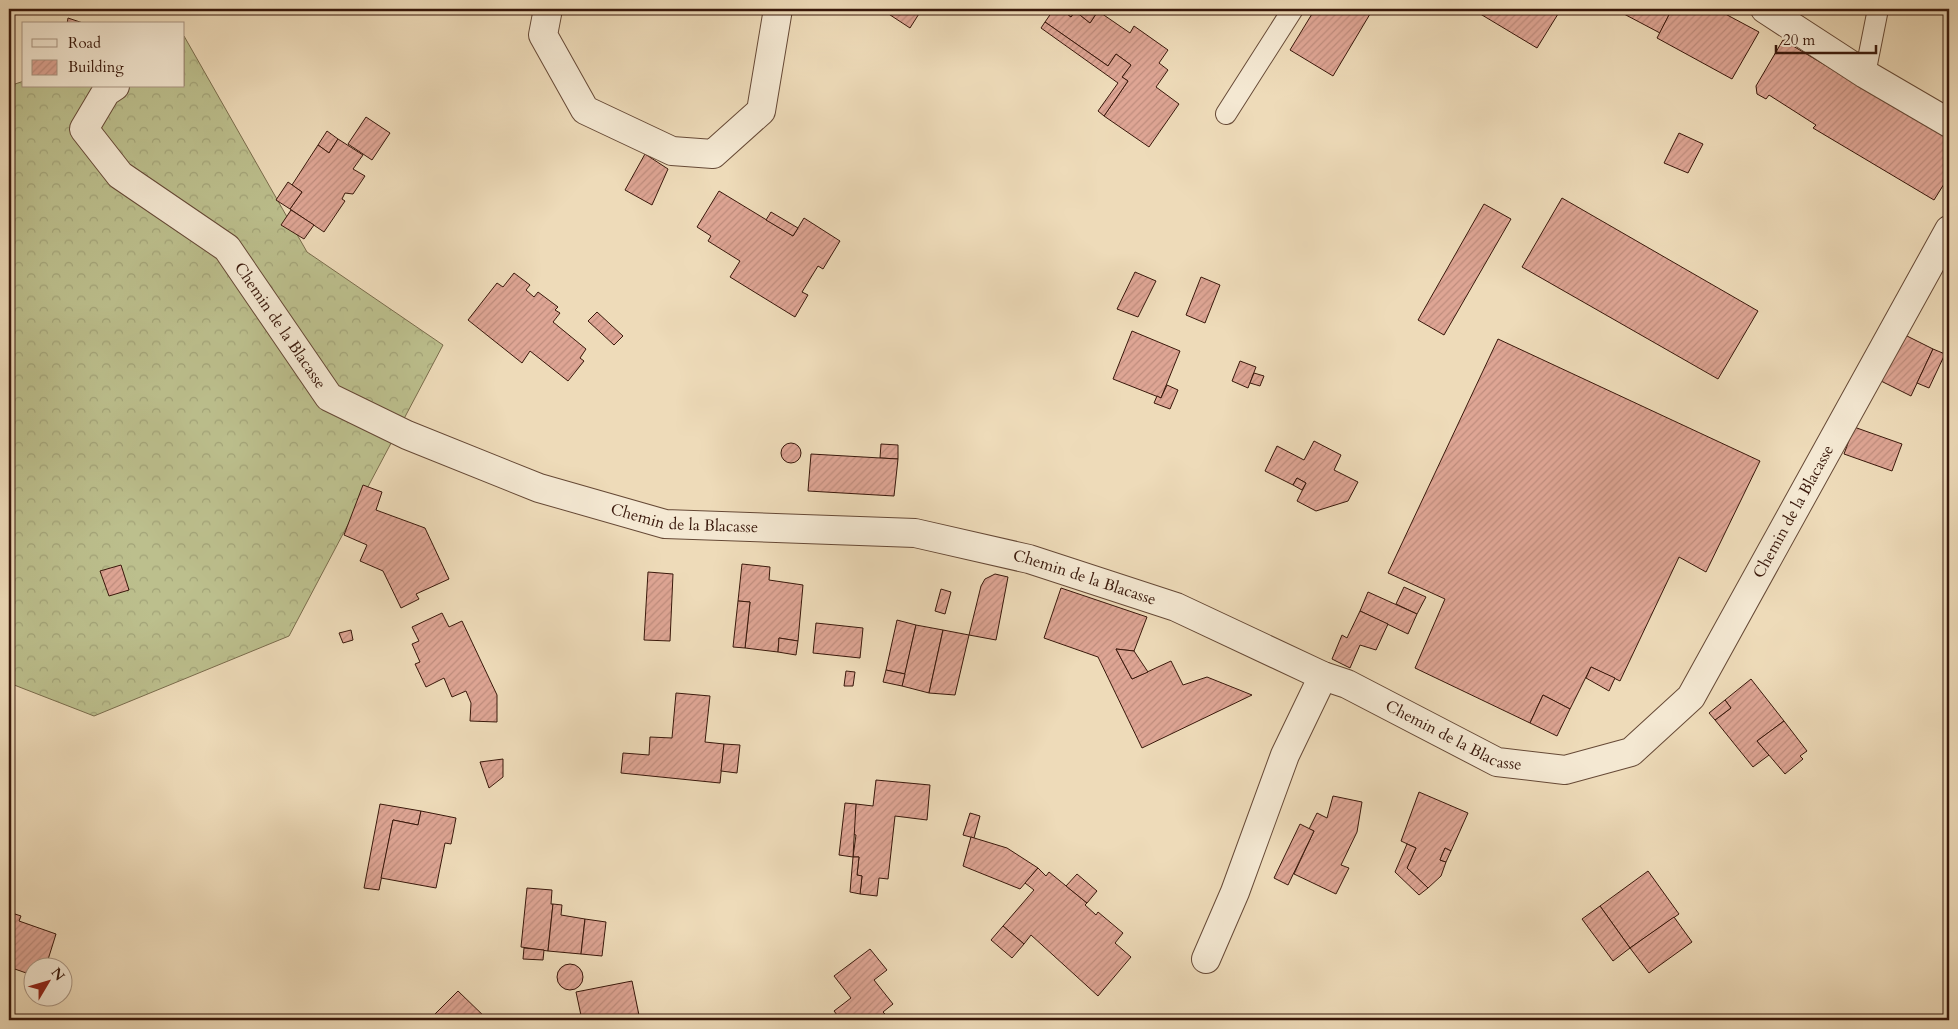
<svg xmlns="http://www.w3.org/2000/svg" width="1958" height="1029" font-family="Cardo,serif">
  <defs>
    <pattern id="forest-crowns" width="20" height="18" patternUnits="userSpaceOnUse" patternTransform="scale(1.25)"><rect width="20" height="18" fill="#bcbf8d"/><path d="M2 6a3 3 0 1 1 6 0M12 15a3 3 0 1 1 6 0" fill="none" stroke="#a2a378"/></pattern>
    <pattern id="building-hatch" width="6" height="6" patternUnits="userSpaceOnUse" patternTransform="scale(1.25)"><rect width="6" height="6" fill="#dea594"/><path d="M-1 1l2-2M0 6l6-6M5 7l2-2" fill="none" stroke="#bf8d7e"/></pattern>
  </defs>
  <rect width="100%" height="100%" fill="#eedbb9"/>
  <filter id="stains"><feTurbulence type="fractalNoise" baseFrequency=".004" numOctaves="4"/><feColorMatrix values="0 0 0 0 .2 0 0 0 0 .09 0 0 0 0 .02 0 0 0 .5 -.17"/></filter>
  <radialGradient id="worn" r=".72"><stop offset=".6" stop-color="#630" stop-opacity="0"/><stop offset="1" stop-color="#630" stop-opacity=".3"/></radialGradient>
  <!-- forest -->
  <path fill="url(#forest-crowns)" stroke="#7a6c4c" d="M184,36l123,216 136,93 -154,291 -195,80 -85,-33v-597l15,-5v5h160z"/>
  <!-- building -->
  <g fill="url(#building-hatch)" stroke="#39180b">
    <path d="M881,9h41l-12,19z"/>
    <path d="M1054,9h7l10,8 4,-6 15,12 8,-12 32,22 4,-7 34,24 -9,13 9,7 -12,17 23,17 -30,43 -45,-31 24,-35 -6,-4 9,-12 -15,-11 -8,12 -63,-44z"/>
    <path d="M1061,9h34l3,2 -8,12 -15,-12 -4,6z"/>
    <path d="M1315,9h58l-40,67 -43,-26z"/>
    <path d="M1472,9h78l8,5 -21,34z"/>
    <path d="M1625,9h18l8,3 15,-3 5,2 -11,22 -36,-19 -2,-1z"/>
    <path d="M1672,9h44l43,23 -27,47 -75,-41z"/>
    <path d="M68,18l18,6h-19z"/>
    <path d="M1045,22l63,44 8,-12 15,11 -9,12 6,4 -24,35 -6,-5 20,-28 -77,-55z"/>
    <path d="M1783,40l166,99v37l-15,24 -121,-72 3,-3 -47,-30 -3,4 -9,-5 -1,-8z"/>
    <path d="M366,117l24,16 -18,27 -24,-16z"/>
    <path d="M327,131l11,8 -9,14 -11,-8z"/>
    <path d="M1679,133l24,11 -15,29 -24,-10z"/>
    <path d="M338,139l25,16 -10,14 12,7 -12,18 -8,-1 -3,6 3,2 -21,31 -34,-23 12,-17 -10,-7 26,-40 11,8z"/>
    <path d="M645,154l23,15 -16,36 -27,-15z"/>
    <path d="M288,182l14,10 -12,17 -14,-9z"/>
    <path d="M719,191l74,45 11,-18 36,23 -17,28 -5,-3 -16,26 6,3 -13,22 -65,-40 10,-16 -32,-20 3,-5 -14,-9z"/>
    <path d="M1562,198l196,113 -40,68 -196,-112z"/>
    <path d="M1484,204l27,15 -67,116 -26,-15z"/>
    <path d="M291,210l23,15 -10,14 -23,-14z"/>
    <path d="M771,212l27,16 -5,8 -27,-16z"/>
    <path d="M1135,272l21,9 -18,36 -21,-8z"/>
    <path d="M514,273l16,12 -4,5 8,7 4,-5 20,15 -3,3 5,3 -7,9 33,27 -6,9 4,3 -16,20 -38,-30 -8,12 -54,-43 29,-37 6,4z"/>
    <path d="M1201,277l19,8 -15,38 -19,-8z"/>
    <path d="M597,312l26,24 -9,9 -26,-24z"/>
    <path d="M1132,331l48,20 -19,47 -48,-19z"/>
    <path d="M1899,332l34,17 -22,47 -34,-17z"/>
    <path d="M1498,339l262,122 -54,111 -27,-15 -59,124 -29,-14 -21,42 -27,-14 -13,28 -115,-55 30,-69 -57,-26z"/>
    <path d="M1933,349l12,5 -16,34 -12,-5z"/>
    <path d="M1240,361l16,6 -8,21 -16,-7z"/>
    <path d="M1254,373l10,3 -4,10 -10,-3z"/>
    <path d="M1167,385l11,5 -8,19 -16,-6 3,-7 4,2z"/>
    <path d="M1854,427l48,17 -10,27 -48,-17z"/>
    <path d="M1314,441l27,14 -7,15 24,12 -10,19 -32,10 -19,-10 9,-18 -9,-5 -4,7 -28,-14 12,-25 27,14z"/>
    <circle cx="791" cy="453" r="10"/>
    <path d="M881,444l17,1v14l-18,-1z"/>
    <path d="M811,454l87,5 -4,37 -86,-5z"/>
    <path d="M1297,478l9,5 -4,7 -9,-5z"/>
    <path d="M363,485l19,7 -6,18 49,18 24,51 -33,15 3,5 -18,9 -18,-37 -23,-10 7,-16 -23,-10z"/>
    <path d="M742,564l28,3 -1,13 34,5 -5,56 -19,-3 -1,14 -33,-4 5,-46 -12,-1z"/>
    <path d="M121,565l8,25 -20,6 -9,-25z"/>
    <path d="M648,572l25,2 -3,67 -26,-1z"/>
    <path d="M995,574l13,3 -12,63 -27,-5 12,-49 4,-7z"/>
    <path d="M1404,587l22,10 -9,17 -21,-10z"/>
    <path d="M1061,588l86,29 -13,34 -18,-2 16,30 39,-18 12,24 24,-8 45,18 -110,53 -44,-91 -54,-19z"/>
    <path d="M941,589l10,3 -6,22 -10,-3z"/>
    <path d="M1368,592l49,22 -9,20 -48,-23z"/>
    <path d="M738,601l12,1 -5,46 -12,-1z"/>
    <path d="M1360,611l28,13 -12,26 -16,-5 -10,23 -18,-9 10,-24 5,3z"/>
    <path d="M442,613l7,14 13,-6 35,74v27l-27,-1 1,-18 -5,-12 -14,6 -8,-19 -18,9 -11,-23 5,-2 -8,-18 7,-3 -7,-14z"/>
    <path d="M897,620l19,5 -11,49 -19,-4z"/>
    <path d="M816,623l47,5 -3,30 -47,-5z"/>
    <path d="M916,625l27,5 -14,63 -27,-7z"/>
    <path d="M351,630l2,10 -10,3 -4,-10z"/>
    <path d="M943,630l26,5 -14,60 -26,-2z"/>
    <path d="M779,638l19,3 -2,14 -18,-3z"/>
    <path d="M1116,649l18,2 14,21 -16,7z"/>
    <path d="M1591,667l24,11 -6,13 -23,-13z"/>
    <path d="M886,670l19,4 -3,12 -19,-4z"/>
    <path d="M846,671l9,1 -2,14h-9z"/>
    <path d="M1751,679l33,42 -27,20 12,14 -16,12 -38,-47 16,-12 -6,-8z"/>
    <path d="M676,693l34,3 -5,46 19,2 -4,39 -99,-10 2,-20 26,2 1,-18 22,1z"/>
    <path d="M1543,695l27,14 -13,27 -27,-13z"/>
    <path d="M1725,700l6,8 -16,12 -6,-7z"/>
    <path d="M1784,721l23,30 -7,5 3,3 -18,15 -28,-33z"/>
    <path d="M724,744l16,1 -3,28 -16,-2z"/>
    <path d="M503,759v18l-14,11 -9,-26z"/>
    <path d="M876,780l54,5 -3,35 -32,-4 -7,63 -9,-1 -2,18 -17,-2 2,-18 -5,-1 2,-18h-6l3,-22 -3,-1 3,-30 17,2z"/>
    <path d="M1419,792l49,21 -17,38 -6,-3 -5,12 6,2 -5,14 -13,12 -21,-20 9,-20 -15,-7z"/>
    <path d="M1333,796l29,6 -5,30 -16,33 8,3 -13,26 -42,-20 20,-43 -5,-2 8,-16 10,5z"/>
    <path d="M845,803l11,1 -3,53 -14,-2z"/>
    <path d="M380,804l41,7 -3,14 -25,-5 -14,70 -15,-2z"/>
    <path d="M421,811l35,7 -5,26 -6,-1 -9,45 -55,-10 12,-58 25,5z"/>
    <path d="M970,813l10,3 -6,22 -11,-3z"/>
    <path d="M1300,824l14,7 -26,54 -14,-7z"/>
    <path d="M971,837l36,11 31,20 -18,21 -57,-23z"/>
    <path d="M1407,844l9,4 -9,20 21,20 -9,7 -24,-23z"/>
    <path d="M1445,848l6,3 -5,11 -6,-2z"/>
    <path d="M853,857h6l-2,18 5,1 -2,18 -10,-2z"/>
    <path d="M1038,868l8,8 3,-4 38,31 -2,2 11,10 2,-3 25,21 -8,10 16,14 -33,39 -67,-61 -7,9 -21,-18 31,-36 -9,-7z"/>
    <path d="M1648,871l31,43 -49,34 -30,-42z"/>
    <path d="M1077,874l20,17 -10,12 -21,-17z"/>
    <path d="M527,888l25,2 -1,14h2l-5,47 -27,-4z"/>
    <path d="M553,904l9,1 -1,10 24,4 -4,35 -33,-3z"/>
    <path d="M1600,906l30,42 -17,13 -31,-42z"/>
    <path d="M9,912l12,4 -2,5 37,13 -10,32h-14v9l-23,-8z"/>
    <path d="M1674,917l18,25 -43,31 -19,-25z"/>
    <path d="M585,919l21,3 -4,34 -21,-2z"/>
    <path d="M1003,926l21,18 -12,14 -21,-18z"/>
    <path d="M524,948l20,2 -1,10 -20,-1z"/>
    <path d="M870,949l17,21 -13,10 19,24 -10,8 8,8h-50l-7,-9 17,-13 -17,-22z"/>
    <circle cx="570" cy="977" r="13"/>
    <path d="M632,981l8,39h-58l-6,-28z"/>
    <path d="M458,991l30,29h-59z"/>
  </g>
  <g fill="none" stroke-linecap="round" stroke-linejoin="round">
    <!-- service casing -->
    <g stroke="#664936" stroke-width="22">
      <g id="service">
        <path d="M1865,74l13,-65"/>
        <path d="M1226,114l67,-105"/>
      </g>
    </g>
    <!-- minor casing -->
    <g stroke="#664936" stroke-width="30">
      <g id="minor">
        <path d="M548,9l-5,26 42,75 87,41 41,3 48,-43 17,-102"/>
        <path d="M1765,9l100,65 84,49"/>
        <path id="s1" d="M115,86l-9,6 -22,37 36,46 107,73 102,149 78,38 132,53 126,36 250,9 114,26 147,48 147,69 24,8 150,78 68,8 66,-18 60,-55 258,-467"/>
        <path d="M1206,959l29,-67 50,-137 38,-79"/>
      </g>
    </g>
    <!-- service -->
    <use href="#service" stroke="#f4e8d2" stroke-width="20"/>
    <!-- minor -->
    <use href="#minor" stroke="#f4e8d2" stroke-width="28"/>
  </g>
  <g text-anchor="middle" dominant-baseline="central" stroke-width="4" stroke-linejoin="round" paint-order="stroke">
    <!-- street labels -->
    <g font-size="16" fill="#39180b" stroke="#f4e8d2">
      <text stroke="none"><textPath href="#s1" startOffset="336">Chemin de la Blacasse</textPath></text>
      <text stroke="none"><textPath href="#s1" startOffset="2091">Chemin de la Blacasse</textPath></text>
      <text stroke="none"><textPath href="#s1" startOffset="801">Chemin de la Blacasse</textPath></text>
      <text stroke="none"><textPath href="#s1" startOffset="1208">Chemin de la Blacasse</textPath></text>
      <text stroke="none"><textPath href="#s1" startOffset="1611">Chemin de la Blacasse</textPath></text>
    </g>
  </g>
  <!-- margin -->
  <rect width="1958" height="1029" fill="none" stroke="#eedbb9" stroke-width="30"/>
  <rect x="10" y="10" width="1938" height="1009" fill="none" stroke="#39180b" stroke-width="2.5"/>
  <rect x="15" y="15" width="1928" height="999" fill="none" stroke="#39180b"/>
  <!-- legend -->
  <rect x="22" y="22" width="162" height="65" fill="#f4e8d2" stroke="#a99582"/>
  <rect x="32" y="39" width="25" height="8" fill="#f4e8d2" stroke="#a99582"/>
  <text x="68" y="48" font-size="15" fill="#39180b">Road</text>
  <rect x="32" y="60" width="25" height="15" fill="url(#building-hatch)" stroke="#a99582"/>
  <text x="68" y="72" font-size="15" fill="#39180b">Building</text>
  <!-- north arrow -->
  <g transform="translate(48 982) rotate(52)"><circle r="24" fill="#f4e8d2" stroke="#a99582"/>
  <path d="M0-4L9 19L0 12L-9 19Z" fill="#8f2418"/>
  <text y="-8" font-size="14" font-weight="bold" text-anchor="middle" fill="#39180b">N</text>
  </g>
  <!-- scale -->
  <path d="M1776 45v8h100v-8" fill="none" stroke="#39180b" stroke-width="2.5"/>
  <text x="1783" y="45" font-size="15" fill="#39180b" stroke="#f4e8d2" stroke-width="4" paint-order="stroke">20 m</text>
  <rect width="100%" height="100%" filter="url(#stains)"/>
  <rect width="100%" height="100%" fill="url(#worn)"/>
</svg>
